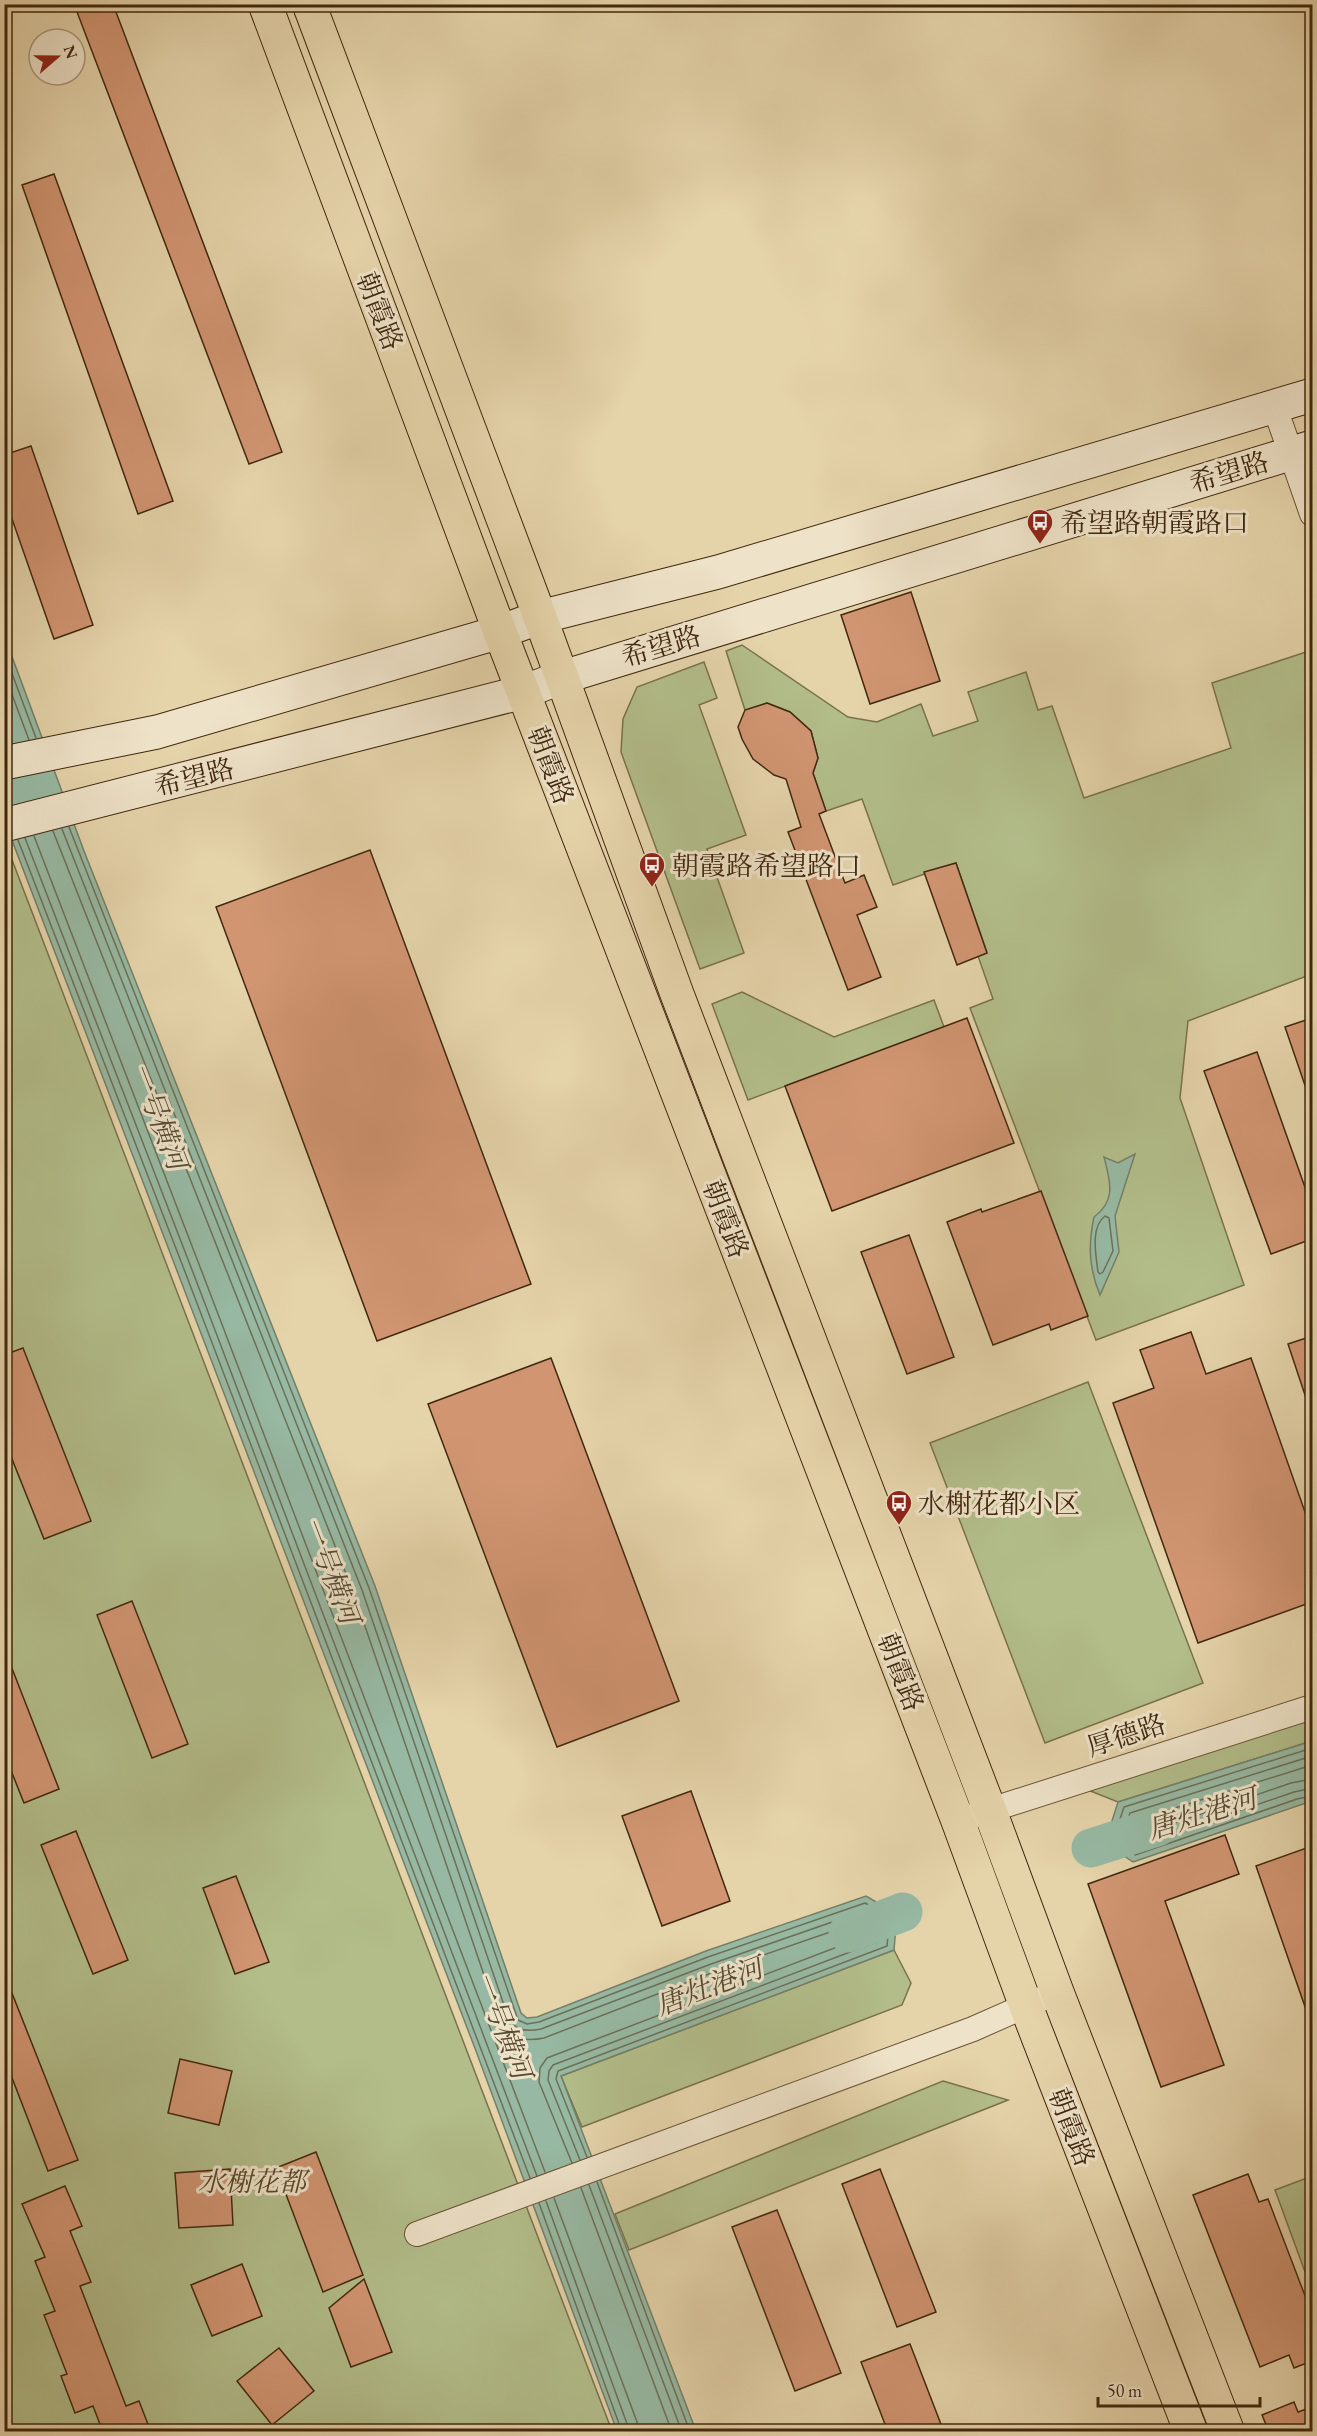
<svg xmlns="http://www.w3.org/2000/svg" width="1317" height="2436" font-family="'EB Garamond','Noto Serif SC',serif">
  <rect width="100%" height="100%" fill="#e5d3aa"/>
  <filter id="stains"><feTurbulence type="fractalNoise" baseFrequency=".00333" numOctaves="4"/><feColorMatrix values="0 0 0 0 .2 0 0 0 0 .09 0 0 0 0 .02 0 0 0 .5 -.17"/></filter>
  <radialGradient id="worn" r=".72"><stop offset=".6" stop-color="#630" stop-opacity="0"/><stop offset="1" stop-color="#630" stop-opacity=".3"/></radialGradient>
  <!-- green -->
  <g fill="#b2bd8a" stroke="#7a724c" stroke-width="1.5">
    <path d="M742,645l106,72 29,5 44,-18 12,32 45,-15 -10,-29 58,-20 12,38 14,-4 32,92 147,-50 -19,-65 100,-33v324l-124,47 -8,77 64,187 -148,55 -126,-332 23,-9 -15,-43 9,-4 -31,-89 -63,22 -31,-86 -36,12 -13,-38 5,-15 -7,-27 -21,-19 -23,-9 -22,7 -19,-59z"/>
    <path d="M704,662l13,36 -18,7 47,130 -39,14 37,104 -44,16 -79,-217 2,-33 14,-32z"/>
    <path d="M4,844h2l606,1587h-607z"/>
    <path d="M742,992l92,45 100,-37 10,27 -196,73 -36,-96z"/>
    <path d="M1088,1382l115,301 -158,60 -115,-300z"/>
    <path d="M1312,1715v26l-194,61 -35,-14z"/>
    <path d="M894,1950l17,33 -9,22 -320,122 -21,-51z"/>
    <path d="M943,2081l65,19 -379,150 -14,-36z"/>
    <path d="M1312,2176v115l-37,-101z"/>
  </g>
  <!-- water -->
  <g fill="#97b9a3" stroke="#757f67" stroke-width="1.5">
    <path d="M4,635l80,216 291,735 146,427 6,5 10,-1 169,-66 160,-55 31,18 -3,36 -333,126 135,355h-79l-141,-380 -471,-1229z"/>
    <path d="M1135,1154l-20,62 4,36 -19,43c-11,-26 -12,-50 -6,-78 23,-17 16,-36 10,-60l14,6z"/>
    <path d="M1312,1741v60l-179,61 -28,-19 13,-41z"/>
  </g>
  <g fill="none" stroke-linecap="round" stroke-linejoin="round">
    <!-- shore -->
    <g stroke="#6c7058" stroke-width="1.5">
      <path d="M4,652l32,86"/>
      <path d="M4,673l25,67"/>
      <path d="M69,827l300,761 149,432 9,4 12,-2 169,-65 157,-54 25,14 -3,29 -329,125 -2,8 31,78"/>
      <path d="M62,829l300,761 144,421c6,18 16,22 35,18l170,-65 153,-53 18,10 -3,20 -326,124 -4,6 -1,9 32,80"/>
      <path d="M53,831l301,763 143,419c9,23 23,30 47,25l170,-66 148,-51 11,5 -2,8 -324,124 -7,10 -1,14 33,81"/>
      <path d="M34,836l168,436 343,900"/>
      <path d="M25,838l169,437 343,901"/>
      <path d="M18,840l169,437 343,901"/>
      <path d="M1105,1216l4,2 4,33 -10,21 -3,2 -2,-2c-2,-17 -8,-45 7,-56z"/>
      <path d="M1312,1748l-188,59 -11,33 22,15 162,-56 15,-3"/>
      <path d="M1312,1756l-182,57 -8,24 14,9 158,-54 18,-4"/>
      <path d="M1312,1765l-175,55 -5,14 5,2 154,-53 21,-4"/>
      <path d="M597,2182l93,250"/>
      <path d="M589,2185l93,247"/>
      <path d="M581,2188l91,244"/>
      <path d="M554,2198l83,224 2,10"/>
      <path d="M546,2201l84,231"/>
      <path d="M539,2203l83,229"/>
    </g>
    <!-- river -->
    <g stroke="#97b9a3" stroke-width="39">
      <path d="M1091,1848l66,-21"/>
      <path d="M848,1933l55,-21"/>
    </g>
  </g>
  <!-- building -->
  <g fill="#d19572" stroke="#41280e" stroke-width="1.5">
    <path d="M74,4h39l169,448 -33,12z"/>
    <path d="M54,174l119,327 -35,13 -116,-329z"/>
    <path d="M31,446l62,179 -39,14 -50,-143v-41z"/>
    <path d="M911,592l29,89 -70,23 -29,-89z"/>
    <path d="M767,703l23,9 21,19 7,27 -5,15 13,38 -7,3 26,69 19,-8 13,32 -20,8 24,62 -33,13 -60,-158 13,-5 -15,-48 -12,-4 -21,-16 -11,-20 -4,-12 7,-17z"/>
    <path d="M370,850l161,434 -154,57 -161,-434z"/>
    <path d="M956,863l31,90 -30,12 -33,-93z"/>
    <path d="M967,1018l47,125 -182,68 -47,-125z"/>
    <path d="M1312,1018v81l-2,1 -25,-73z"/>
    <path d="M1257,1052l55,155v32l-41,15 -67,-183z"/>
    <path d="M1041,1191l47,125 -37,14 -2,-6 -56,21 -46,-123 34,-13 1,3z"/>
    <path d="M909,1235l45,122 -47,17 -46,-122z"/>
    <path d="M1191,1332l15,42 45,-16 61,174v70l-114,41 -85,-240 41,-15 -14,-38z"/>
    <path d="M1312,1336v71h-3l-21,-63z"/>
    <path d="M23,1348l68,173 -47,18 -40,-100v-84z"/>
    <path d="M551,1358l128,343 -122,46 -129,-343z"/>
    <path d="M132,1601l56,143 -36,14 -55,-143z"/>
    <path d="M6,1653l53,136 -35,14 -20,-50z"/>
    <path d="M691,1791l39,110 -68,25 -40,-110z"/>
    <path d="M76,1831l52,129 -35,14 -52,-129z"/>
    <path d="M1225,1835l14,39 -74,27 59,164 -63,22 -73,-203z"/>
    <path d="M1312,1846v175h-2l-54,-155z"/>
    <path d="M236,1876l33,86 -34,12 -32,-86z"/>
    <path d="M4,1973l74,187 -30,11 -44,-114z"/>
    <path d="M180,2059l52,12 -13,54 -51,-12z"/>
    <path d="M316,2152l47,123 -40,17 -47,-124z"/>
    <path d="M230,2169l3,56 -54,3 -4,-55z"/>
    <path d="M880,2169l56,143 -39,15 -55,-143z"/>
    <path d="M1248,2174l11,28 9,-3 44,115v47l-18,7 -5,-13 -29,12 -67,-172z"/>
    <path d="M65,2186l17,40 -12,5 21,51 -11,4 46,120 13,-5 12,31h-48l-10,-26 -18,7 -14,-37 6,-2 -23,-59 11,-4 -20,-50 10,-4 -23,-53z"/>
    <path d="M777,2210l64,163 -46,18 -63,-164z"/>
    <path d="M242,2264l20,52 -50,20 -21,-51z"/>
    <path d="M364,2279l28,73 -41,15 -22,-59z"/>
    <path d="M910,2344l34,88h-56l-27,-70z"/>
    <path d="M279,2348l35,43 -42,34 -35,-44z"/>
    <path d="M1294,2402l4,10 14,-5v25h-43l-7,-17z"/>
  </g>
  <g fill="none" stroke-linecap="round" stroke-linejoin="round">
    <!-- minor casing -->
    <g stroke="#6a5335" stroke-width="26">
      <g id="minor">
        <path d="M1274,405l38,109"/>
        <path d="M975,1815l337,-108"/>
        <path d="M417,2234l556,-205 68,-30"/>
      </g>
    </g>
    <!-- secondary casing -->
    <g stroke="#41280e" stroke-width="35">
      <g id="secondary">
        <path d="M4,763l153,-31 343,-100 40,-15 178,-45 594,-177"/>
        <path d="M4,825l519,-133 37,-14 752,-231"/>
      </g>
    </g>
    <!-- primary casing -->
    <g stroke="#41280e" stroke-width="35">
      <g id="primary">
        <path d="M265,4l235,628 458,1189 68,185 165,426"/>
        <path d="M309,4l231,613 137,377 313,817 67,181 171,440"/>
      </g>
    </g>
    <!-- minor -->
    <use href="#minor" stroke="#eee2c8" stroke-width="24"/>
    <!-- secondary -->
    <use href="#secondary" stroke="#eee2c8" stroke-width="33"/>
    <!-- primary -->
    <use href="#primary" stroke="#e5d3aa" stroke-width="33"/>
  </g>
  <!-- icons -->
  <defs>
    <g id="bus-pin" transform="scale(1.35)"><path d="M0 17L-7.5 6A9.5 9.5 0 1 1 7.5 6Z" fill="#8f2418" stroke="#eee2c8"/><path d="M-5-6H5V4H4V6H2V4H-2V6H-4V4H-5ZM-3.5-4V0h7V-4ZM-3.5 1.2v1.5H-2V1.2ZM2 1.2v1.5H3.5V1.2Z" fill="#fff"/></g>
  </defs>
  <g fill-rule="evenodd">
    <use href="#bus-pin" x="1040" y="522"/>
    <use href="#bus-pin" x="652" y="865"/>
    <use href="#bus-pin" x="899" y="1503"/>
  </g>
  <g text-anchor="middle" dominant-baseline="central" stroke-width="6" stroke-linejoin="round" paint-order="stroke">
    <!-- street labels -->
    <g font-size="27" fill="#41280e" stroke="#eee2c8">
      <text transform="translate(380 311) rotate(69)">朝霞路</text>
      <text transform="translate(1229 472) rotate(-17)">希望路</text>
      <text transform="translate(661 646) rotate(-17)">希望路</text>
      <text transform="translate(551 765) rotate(69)">朝霞路</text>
      <text transform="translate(194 777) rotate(-14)">希望路</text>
      <text transform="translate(726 1219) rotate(69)">朝霞路</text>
      <text transform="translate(901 1672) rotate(69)">朝霞路</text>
      <text transform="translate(1126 1735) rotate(-18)">厚德路</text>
      <text transform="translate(1072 2127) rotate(69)">朝霞路</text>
    </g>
    <!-- poi labels -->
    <g font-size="27" fill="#41280e" stroke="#eee2c8" text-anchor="start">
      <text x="1060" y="522">希望路朝霞路口</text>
      <text x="672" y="865">朝霞路希望路口</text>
      <text x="918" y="1503">水榭花都小区</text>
    </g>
    <!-- park labels -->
    <g font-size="27" font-style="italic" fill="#584627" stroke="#eee2c8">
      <text x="252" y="2181">水榭花都</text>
    </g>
    <!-- water labels -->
    <g font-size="28" font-style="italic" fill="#564c33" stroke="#eee2c8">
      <text transform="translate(159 1116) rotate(69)">一号横河</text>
      <text transform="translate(331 1570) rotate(69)">一号横河</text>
      <text transform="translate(1202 1813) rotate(-17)">唐灶港河</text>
      <text transform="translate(709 1986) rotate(-21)">唐灶港河</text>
      <text transform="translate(503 2025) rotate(69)">一号横河</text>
    </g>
  </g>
  <!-- margin -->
  <rect width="1317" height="2436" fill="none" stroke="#e5d3aa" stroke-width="24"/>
  <rect x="6" y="6" width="1305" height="2424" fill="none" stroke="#41280e" stroke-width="3"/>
  <rect x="12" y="12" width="1293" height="2412" fill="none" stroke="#41280e" stroke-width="1.5"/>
  <!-- north arrow -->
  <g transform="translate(57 57) rotate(70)"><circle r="28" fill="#eee2c8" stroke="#a9987e" stroke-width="1.5"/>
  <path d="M0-4.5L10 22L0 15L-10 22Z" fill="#8f2418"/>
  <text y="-9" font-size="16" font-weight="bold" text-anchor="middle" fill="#41280e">N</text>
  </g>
  <!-- scale -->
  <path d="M1098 2397v9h162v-9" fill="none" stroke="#41280e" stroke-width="3"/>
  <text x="1107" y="2397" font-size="18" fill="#41280e" stroke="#eee2c8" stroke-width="4.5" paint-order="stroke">50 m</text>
  <rect width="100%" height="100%" filter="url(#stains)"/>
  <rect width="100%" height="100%" fill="url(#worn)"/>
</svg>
